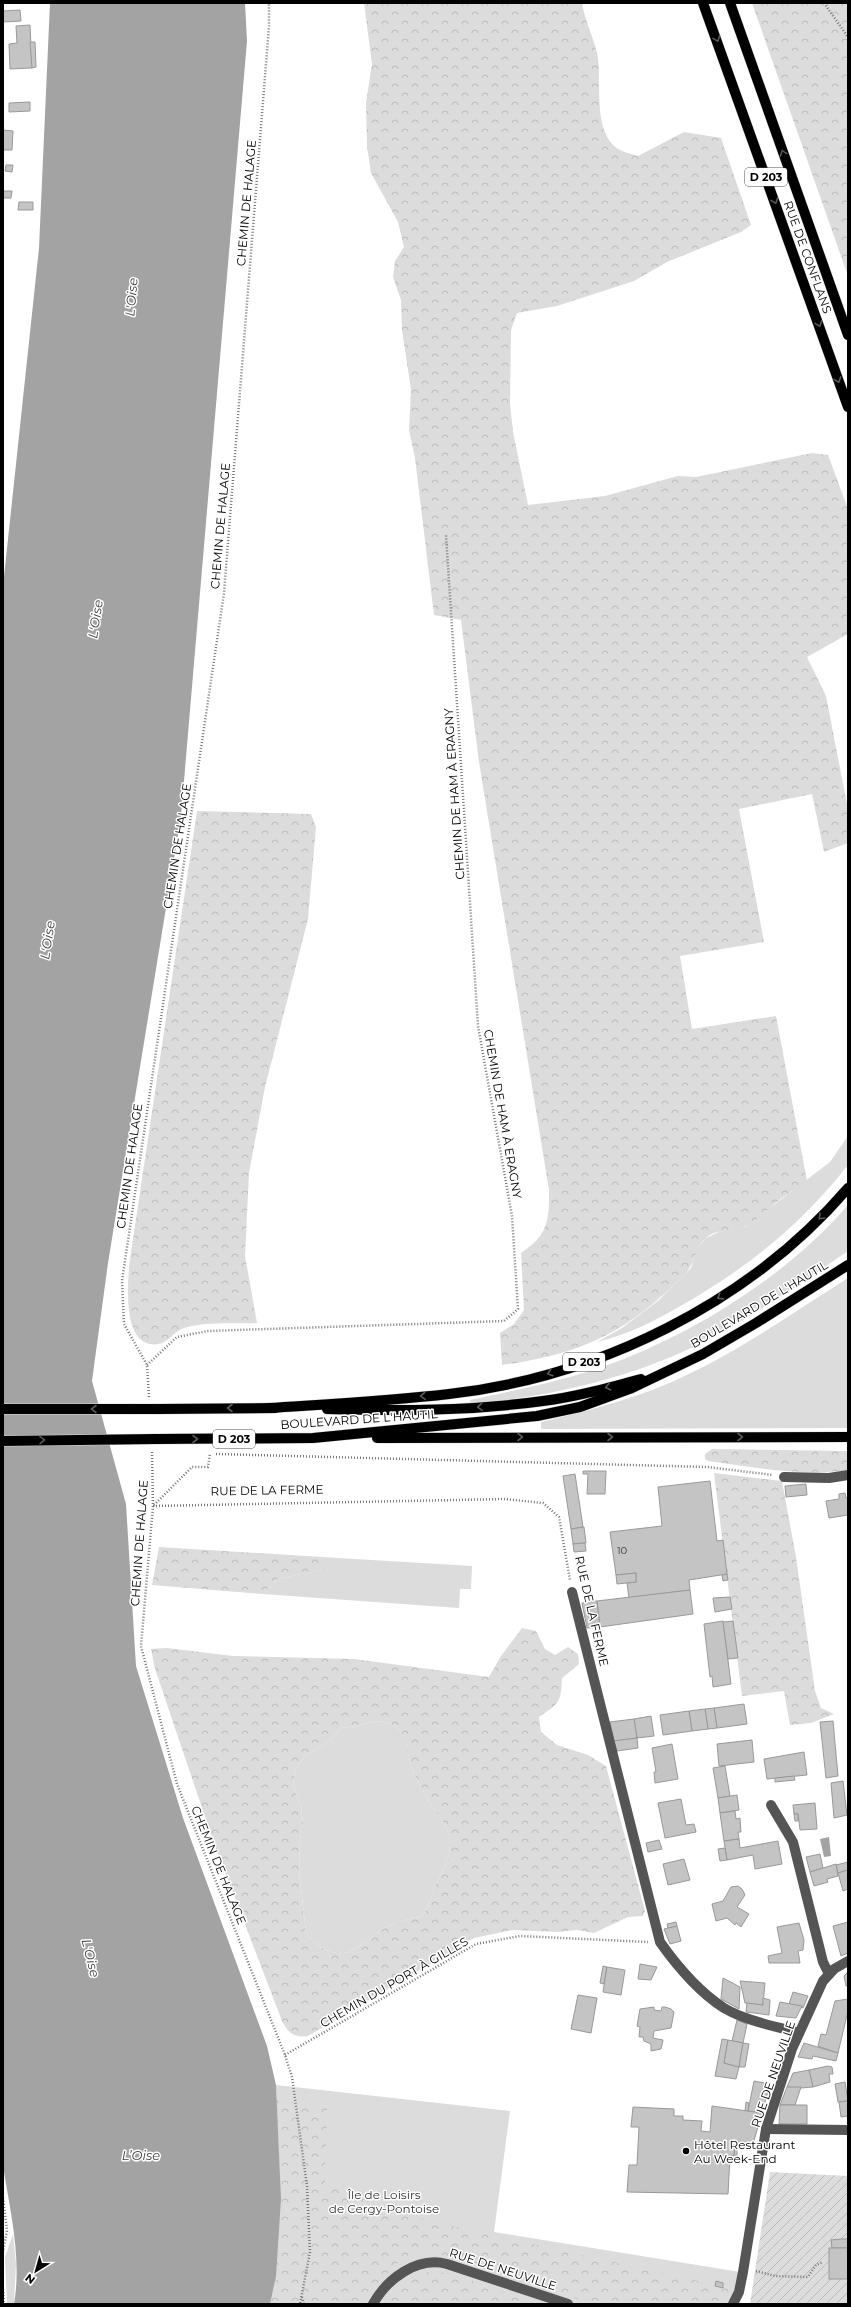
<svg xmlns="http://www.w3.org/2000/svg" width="851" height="2307" font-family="Montserrat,sans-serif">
  <defs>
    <pattern id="forest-crowns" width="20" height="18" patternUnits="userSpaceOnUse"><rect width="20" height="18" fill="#dcdcdc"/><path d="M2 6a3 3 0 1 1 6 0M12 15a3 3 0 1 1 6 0" fill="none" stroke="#bbb"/></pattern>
    <pattern id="garden-furrows" width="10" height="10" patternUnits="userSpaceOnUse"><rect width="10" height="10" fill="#dcdcdc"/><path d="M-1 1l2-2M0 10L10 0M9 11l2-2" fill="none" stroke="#bbb"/></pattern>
  </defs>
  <rect width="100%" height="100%" fill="#fff"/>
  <!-- green -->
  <g fill="#dcdcdc">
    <path d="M848,1136v29c-45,58 -101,103 -164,139 -30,17 -54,30 -87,38l25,-14 37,-28 32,-32 5,-18 10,-12 15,-7 24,-4 85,-65z"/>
    <path d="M848,1205v46c-46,31 -92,64 -141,89 -73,38 -154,56 -236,64l-1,-4c46,-10 93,-19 138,-35 86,-31 181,-91 240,-160z"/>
    <path d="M848,1278v150l-307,1v-7c41,-10 82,-20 121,-36 66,-27 126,-70 186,-108z"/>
    <path d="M322,1557l150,9 -1,23h-11l-1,19 -196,-14 15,-15 46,-10z"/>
    <path d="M376,1721c7,1 17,2 22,8 11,11 9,24 13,37 5,14 14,28 21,40 8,12 16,20 18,35 1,18 -7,29 -14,43 -6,13 -5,22 -15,33 -14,2 -27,5 -40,13 -9,6 -22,18 -30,21 -17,7 -35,-4 -45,-18l-7,-63 1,-30 3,-17 -2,-15 -8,-23 2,-16 11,-14 24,-14 11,-13 16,-2z"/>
    <path d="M276,2085l234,26 -16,121 246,40 -6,32h-464l11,-105z"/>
    <path d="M13,2234l3,30 -2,37v3h-7l-2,-47z"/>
  </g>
  <!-- forest -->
  <g fill="url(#forest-crowns)" fill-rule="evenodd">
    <path d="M364,3h218c3,18 11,33 15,50 6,27 -6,78 21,96 5,3 14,5 20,7l46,-24 37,6 30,87 -10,7 -74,30 -33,19 -77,25 -40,7 -6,17 -1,74 3,28 15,73 77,-9 73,-20 18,1 116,-24 16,2 20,54v125l-41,23 19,39 22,113v34l-24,9 -12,-58 -73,15 25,133 -84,14 12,73 84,-13 31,165c-8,6 -17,11 -25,17 -12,9 -23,21 -36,28 -12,6 -29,2 -40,12 -12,10 -11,26 -21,36 -57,58 -102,80 -183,91l-2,-32 14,-9 10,-14 -3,-57c5,-4 10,-7 15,-12 14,-15 13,-32 13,-51l-70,-428 -18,-142 -27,-5 -19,-157 -6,-28 2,-40 -9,-60 -1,-30 -8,-23 2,-16 9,-14 -6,-25 -27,-49 -4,-27 -1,-43 6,-39z"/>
    <path d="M752,3h96v273z"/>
    <path d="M197,811l114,3 5,13 -8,92 -43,168 -16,86 -4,83 12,67c-21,1 -53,-2 -73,5 -10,3 -16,15 -26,16 -36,5 -30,-57 -29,-78z"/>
    <path d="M712,1449l136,2v19c-47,7 -94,-3 -140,-9l-3,-2v-5z"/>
    <path d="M714,1473l68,8 14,76 19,134 6,17 13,6 -23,9 -21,2 -6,-34 -42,5z"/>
    <path d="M159,1547l163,10 3,12 -47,10 -15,15 -111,-9z"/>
    <path d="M522,1628l14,3 9,18 10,6 13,-8 10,7 1,10 -17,14c-1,26 -3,25 -23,39l2,15 16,13 31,10 18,11 39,145 -2,5 -15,1 -34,16 -17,-3 -20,2 -44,-2 -39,8 -166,98c-14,2 -20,-3 -26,-15l-68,-178 -59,-174 -4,-20 16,-1 66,8 121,3 135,18 12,-21zM376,1721c7,1 17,2 22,8 10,11 9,24 13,37 5,14 14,28 21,40 8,12 16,20 18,35 1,18 -7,29 -14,43 -6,13 -5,22 -15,33 -14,2 -27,5 -40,13 -9,6 -22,18 -30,21 -17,7 -35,-4 -45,-18l-7,-63 1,-30 3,-16 -2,-16 -8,-23 2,-16 11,-14 24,-14 11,-13 16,-2z"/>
    <path d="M276,2099l51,9 -2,75 29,13 75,25 301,67 -7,16h-131l-162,-53c-32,1 -48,28 -65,53h-95c15,-67 10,-136 6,-205z"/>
    <path d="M432,2271l20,3 89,30h-159c12,-19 29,-28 50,-33z"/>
  </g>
  <!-- garden -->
  <path fill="url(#garden-furrows)" d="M770,2172l78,4v128h-98z"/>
  <!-- water -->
  <g fill="#a3a3a3">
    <path d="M50,3h195l2,38 -66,775 -73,447 -16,118 34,123 10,162 47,152 84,228 9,39 5,114 -5,77 -6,28h-256c8,-45 -4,-94 -11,-138v-1580l36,-338z"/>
    <path d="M829,1837l2,19 -7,1 -4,-18z"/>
  </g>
  <!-- building -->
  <g fill="#c4c4c4" stroke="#999">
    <path d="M20,10l1,11 -18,1v-11z"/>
    <path d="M30,25l2,43 -22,1 -1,-25 8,-1 -1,-17z"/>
    <path d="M30,42h5l1,25 -4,1z"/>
    <path d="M30,102v9l-21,1v-9z"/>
    <path d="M3,130l10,1 -1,19h-9z"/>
    <path d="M6,165h7l-1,7 -7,-1z"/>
    <path d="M3,191h9l-1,7h-8z"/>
    <path d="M19,202h14v8h-15z"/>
    <path d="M583,1471h23l-1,23h-18l1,-20h-5z"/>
    <path d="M575,1474l8,53 -12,2 -8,-53z"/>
    <path d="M710,1481l7,60 6,-1 4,34 -38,6 1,10 -61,8 -2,-15 9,-1v-9l-20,2 -6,-43 52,-6 -4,-39z"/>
    <path d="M806,1484l1,11 -21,2 -1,-11z"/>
    <path d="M845,1493l1,5h2v17l-19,3 -3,-17 13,-2v-5z"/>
    <path d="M584,1527l2,16 -13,1 -2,-15z"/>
    <path d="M585,1543l1,8 -12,1 -1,-8z"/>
    <path d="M636,1573v9l-19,2 -1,-9z"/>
    <path d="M727,1574l1,6 -5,1 -1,-6z"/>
    <path d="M690,1590l3,24 -93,13 -3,-26z"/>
    <path d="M730,1597l2,12 -17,3 -2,-14z"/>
    <path d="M597,1601l3,26 -13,1 -5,-25z"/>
    <path d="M723,1621l8,63 -18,3 -1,-11 -2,1 -6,-53z"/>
    <path d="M733,1621l5,37 -10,1 -5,-37z"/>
    <path d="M744,1704l3,20 -30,4 -3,-20z"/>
    <path d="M714,1708l3,20 -9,1 -3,-20z"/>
    <path d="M705,1709l3,20 -16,2 -3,-20z"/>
    <path d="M689,1711l3,20 -29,4 -3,-20z"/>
    <path d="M651,1716l3,20 -17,2 -3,-19z"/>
    <path d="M634,1719l3,19 -23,3 -4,-19z"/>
    <path d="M833,1721l5,55 -12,2 -6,-56z"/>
    <path d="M637,1738l1,10 -21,3 -3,-10z"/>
    <path d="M752,1740l2,22 -35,4 -2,-22z"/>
    <path d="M672,1744l6,35 -23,4 -1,-11h2l-4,-24z"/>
    <path d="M804,1752l3,23 -40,4 -3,-20z"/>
    <path d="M725,1766l5,30 -12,2 -5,-30z"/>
    <path d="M794,1776l1,4 -20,2v-4z"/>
    <path d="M843,1781l4,34 -13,3 -3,-35z"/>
    <path d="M737,1795l2,15 -19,3 -2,-15z"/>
    <path d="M681,1799l5,26 8,-1 2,8 -31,6 -7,-35z"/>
    <path d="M815,1803l2,26 -17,1 -2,-16h-4l-1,-9z"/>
    <path d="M735,1811l1,8 4,-1 1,14h-3l1,7 -15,2 -4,-28z"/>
    <path d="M794,1814h4v7h-3z"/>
    <path d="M739,1839l1,9 38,-7 4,23 -27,5 -2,-14 -26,5 -3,-19z"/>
    <path d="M659,1840l3,9 -14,3 -2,-9z"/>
    <path d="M725,1848l2,12 -7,1 -2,-12z"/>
    <path d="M820,1854l3,14 -13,4 -4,-15z"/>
    <path d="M684,1859l6,21 -22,5 -5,-21z"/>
    <path d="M848,1862v8l-10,3 -2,-8z"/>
    <path d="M836,1864l2,12 -11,3 1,3 -14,4 -4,-14z"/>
    <path d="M848,1870v19l-5,2 -5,-18z"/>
    <path d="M738,1886l4,3 3,6 -8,12 12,7 -8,13 -5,-4 -1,2 -8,-7 -11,3 -4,-17 11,-3 8,-14z"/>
    <path d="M676,1922l1,4 -9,2 -1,-4z"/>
    <path d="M848,1922v31l-7,3 -8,-30z"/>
    <path d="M799,1923l5,17 -1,10 -5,1 2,12h-31l-1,-7 14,-3 -5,-26z"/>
    <path d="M677,1926l4,15 -11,3 -6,-15z"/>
    <path d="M640,1964l17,3 -6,13 -13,-1z"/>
    <path d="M603,1966l4,1 -3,17 -4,-1z"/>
    <path d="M607,1967l18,3 -4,25 -18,-3z"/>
    <path d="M848,1972v14h-2l-2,-10z"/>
    <path d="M723,1978l17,9 -1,22 -18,-10z"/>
    <path d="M740,1981l25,2 -2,22 -18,-2z"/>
    <path d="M793,1992l15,4 -5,12 -14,-4z"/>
    <path d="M578,1995l19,3 -6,35 -20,-4z"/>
    <path d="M763,1998l7,2 -1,15 -23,-3 1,-9 16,2z"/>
    <path d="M848,1999v12l-10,42 -20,-7 3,-12 5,1 9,-34z"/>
    <path d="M780,2002l22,4 -6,12 -20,-2z"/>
    <path d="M654,2007v3l7,1 1,-4h3l6,2 3,3 -3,16 -17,3 -1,7 10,2 -2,9 -10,2v-7l-7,-3 -1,-4h-4l1,-10 -3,-1 3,-17z"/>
    <path d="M737,2020l10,4 -4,19 -11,-2z"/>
    <path d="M722,2039l6,1 -4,23 15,4 -3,12 -21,-3z"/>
    <path d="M728,2040l15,3 -4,24 -15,-4z"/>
    <path d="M743,2043l6,1 -4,23h-6z"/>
    <path d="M804,2043l34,10 -2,8 -23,-5 -1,3 -14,-2z"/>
    <path d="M828,2066l4,1 1,7h-4l1,8 -17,5 -4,-17z"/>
    <path d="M809,2070l4,17 -12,1 -14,-1 6,-14z"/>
    <path d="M754,2081l16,3 -8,29 -14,-2z"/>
    <path d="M845,2082l3,19 -10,1 -3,-18z"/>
    <path d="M787,2087h14l-6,18h-15z"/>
    <path d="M848,2090v30l-1,-4 -6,1 -2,-15 9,-1z"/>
    <path d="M746,2102l3,1 -1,8h-3z"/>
    <path d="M780,2105h27v19h-28z"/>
    <path d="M712,2106l50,7 -9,31 -22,-3v4h4l-1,11h-4l-2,38 -101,-2 2,-27h8l2,-38h-8l2,-20 41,2v7h9v4l19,1 -1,10 9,1z"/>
    <path d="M735,2145l2,1v10h-3z"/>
    <path d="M841,2239h7v9h-16l-1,-8z"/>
    <rect x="829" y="2248" width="19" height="31"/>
    <path d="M716,2281l7,2v5l-8,-2z"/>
  </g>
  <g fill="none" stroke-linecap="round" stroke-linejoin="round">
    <!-- major casing -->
    <g stroke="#dbdbdb" stroke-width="11">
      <g id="major">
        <path d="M703,3l145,404"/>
        <path d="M730,3l118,332"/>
        <path d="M269,1408c60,-4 120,-7 180,-14 150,-17 300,-91 399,-206"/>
        <path d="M3,1409h130"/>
        <path d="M158,1409l117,-1"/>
        <path d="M327,1409c72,2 144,2 216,-8 33,-4 65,-13 98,-22"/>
        <path d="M377,1438l471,-1"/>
        <path d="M156,1439l157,-1 224,-22 43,-9 52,-19 71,-34 53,-31 92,-58"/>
      </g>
    </g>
    <!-- path -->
    <g stroke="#777" stroke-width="2.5" stroke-dasharray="1 2" stroke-linecap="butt">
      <path d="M824,3l24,34"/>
      <path d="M147,1365l30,-28 31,-6 296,-10 14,-12 -6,-93 -34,-190 -32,-491"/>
      <path d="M149,1397l-2,-32 -23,-41 -2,-43 102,-688 45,-567v-23"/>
      <path d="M152,1452l1,54 -12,140 36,138 108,271 7,22 15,109 3,66 -10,52"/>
      <path d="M216,1454l491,13 66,8"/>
      <path d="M154,1505l38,-38h16l2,-14"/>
      <path d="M153,1506l352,-7 38,4 16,14 11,63"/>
      <path d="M285,2055l191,-111 44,-8 128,6"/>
      <path d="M3,2198l4,32 -4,22"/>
      <path d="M756,2271l19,5 33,1 8,-12 7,-3"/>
      <path d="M3,2289l1,15"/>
      <path d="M302,2297l2,7"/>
    </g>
    <!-- minor -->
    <g stroke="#555" stroke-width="10">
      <path d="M784,1477l45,1 19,-3"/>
      <path d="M572,1592l88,350c17,24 39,50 64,66 22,13 51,18 75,25"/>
      <path d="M771,1805l22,37 30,120 6,12"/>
      <path d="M766,2129l82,1"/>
      <path d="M373,2304c14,-25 44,-48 74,-40l121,40"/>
      <path d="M733,2304l6,-12 4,-20 23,-143 26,-80 31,-68 11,-12 14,-8"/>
    </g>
    <!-- major -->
    <use href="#major" stroke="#000" stroke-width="10"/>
    <!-- major-bridge casing -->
    <g stroke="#dbdbdb" stroke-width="11" stroke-linecap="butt">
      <g id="major-bridge">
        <path d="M133,1409h25"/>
        <path d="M3,1441l153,-2"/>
      </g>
    </g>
    <!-- major-bridge -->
    <use href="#major-bridge" stroke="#000" stroke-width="10"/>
  </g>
  <!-- one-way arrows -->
  <defs><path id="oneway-chevron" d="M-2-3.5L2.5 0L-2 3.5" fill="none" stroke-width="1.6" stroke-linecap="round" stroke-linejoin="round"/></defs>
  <g stroke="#595959">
    <use href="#oneway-chevron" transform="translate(717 39) rotate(69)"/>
    <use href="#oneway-chevron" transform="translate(783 153) rotate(-110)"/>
    <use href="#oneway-chevron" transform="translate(775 201) rotate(70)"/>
    <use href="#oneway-chevron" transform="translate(819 324) rotate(70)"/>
    <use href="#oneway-chevron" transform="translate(838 380) rotate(70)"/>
    <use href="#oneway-chevron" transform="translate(821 1217) rotate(135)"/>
    <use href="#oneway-chevron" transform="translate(720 1297) rotate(148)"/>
    <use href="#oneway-chevron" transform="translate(550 1373) rotate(163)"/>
    <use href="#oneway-chevron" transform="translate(608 1387) rotate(167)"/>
    <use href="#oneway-chevron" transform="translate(423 1396) rotate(176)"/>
    <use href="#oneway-chevron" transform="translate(480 1407) rotate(176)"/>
    <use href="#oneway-chevron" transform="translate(230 1408) rotate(180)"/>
    <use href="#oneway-chevron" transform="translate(94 1409) rotate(180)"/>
    <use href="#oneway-chevron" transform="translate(520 1437)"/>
    <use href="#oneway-chevron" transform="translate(610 1437)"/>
    <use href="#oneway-chevron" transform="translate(740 1437)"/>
    <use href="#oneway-chevron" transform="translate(195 1439)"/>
    <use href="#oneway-chevron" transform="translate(42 1440) rotate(-1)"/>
  </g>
  <!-- markers -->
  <circle fill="#000" stroke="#fff" stroke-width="1.5" cx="686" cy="2151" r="4"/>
  <g text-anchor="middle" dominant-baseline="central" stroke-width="3" stroke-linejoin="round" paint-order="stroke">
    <!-- number labels -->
    <g font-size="10" fill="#313131">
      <text x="622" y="1550">10</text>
    </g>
    <!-- shield labels -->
    <g fill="#fff" stroke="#4c4c4c" stroke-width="1">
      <rect x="745" y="168" width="42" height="18" rx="3"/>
      <rect x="563" y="1353" width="42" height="18" rx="3"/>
      <rect x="213" y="1430" width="42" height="18" rx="3"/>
    </g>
    <g font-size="11" font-weight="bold" fill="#000">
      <text x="766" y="177">D 203</text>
      <text x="584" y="1362">D 203</text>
      <text x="234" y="1439">D 203</text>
    </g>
    <!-- street labels -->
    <g font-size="12" fill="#000" stroke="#fff">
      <text transform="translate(246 203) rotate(-85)">CHEMIN DE HALAGE</text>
      <text transform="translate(808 257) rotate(70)">RUE DE CONFLANS</text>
      <text transform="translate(220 526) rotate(-85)">CHEMIN DE HALAGE</text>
      <text transform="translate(454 794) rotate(-94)">CHEMIN DE HAM À ERAGNY</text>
      <text transform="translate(177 846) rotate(-81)">CHEMIN DE HALAGE</text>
      <text transform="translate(503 1114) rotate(80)">CHEMIN DE HAM À ERAGNY</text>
      <text transform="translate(129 1166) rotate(-82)">CHEMIN DE HALAGE</text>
      <text transform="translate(759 1304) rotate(-31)">BOULEVARD DE L'HAUTIL</text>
      <text transform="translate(359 1419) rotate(-4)">BOULEVARD DE L'HAUTIL</text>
      <text transform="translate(267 1490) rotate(-1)">RUE DE LA FERME</text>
      <text transform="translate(139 1543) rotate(-86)">CHEMIN DE HALAGE</text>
      <text transform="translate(592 1611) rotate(77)">RUE DE LA FERME</text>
      <text transform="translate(219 1865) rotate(68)">CHEMIN DE HALAGE</text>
      <text transform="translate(394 1982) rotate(-30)">CHEMIN DU PORT À GILLES</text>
      <text transform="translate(773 2074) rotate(-71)">RUE DE NEUVILLE</text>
      <text transform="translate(503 2269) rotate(18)">RUE DE NEUVILLE</text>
    </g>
    <!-- poi labels -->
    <g font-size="12" fill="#000" stroke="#fff" text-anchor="start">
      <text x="694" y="2144">Hôtel Restaurant<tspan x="694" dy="14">Au Week-End</tspan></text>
    </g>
    <!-- park labels -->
    <g font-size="12" fill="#333" stroke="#fff">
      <text x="384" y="2194">Île de Loisirs<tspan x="384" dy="14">de Cergy-Pontoise</tspan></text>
    </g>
    <!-- water labels -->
    <g font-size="13" font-style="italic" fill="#444" stroke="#fff">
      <text transform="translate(131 297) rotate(-85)">L'Oise</text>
      <text transform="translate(95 619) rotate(-81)">L'Oise</text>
      <text transform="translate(47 940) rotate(-81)">L'Oise</text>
      <text transform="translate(91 1958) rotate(76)">L'Oise</text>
      <text x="141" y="2155">L’Oise</text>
    </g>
  </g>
  <!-- border -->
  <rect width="851" height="2307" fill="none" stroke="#000000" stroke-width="8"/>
  <!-- north arrow -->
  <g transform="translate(36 2271) rotate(217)" stroke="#ffffff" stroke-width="3" paint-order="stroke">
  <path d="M0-3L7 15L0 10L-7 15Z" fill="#000000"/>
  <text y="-6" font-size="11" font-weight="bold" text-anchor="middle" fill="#000000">N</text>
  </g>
</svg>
